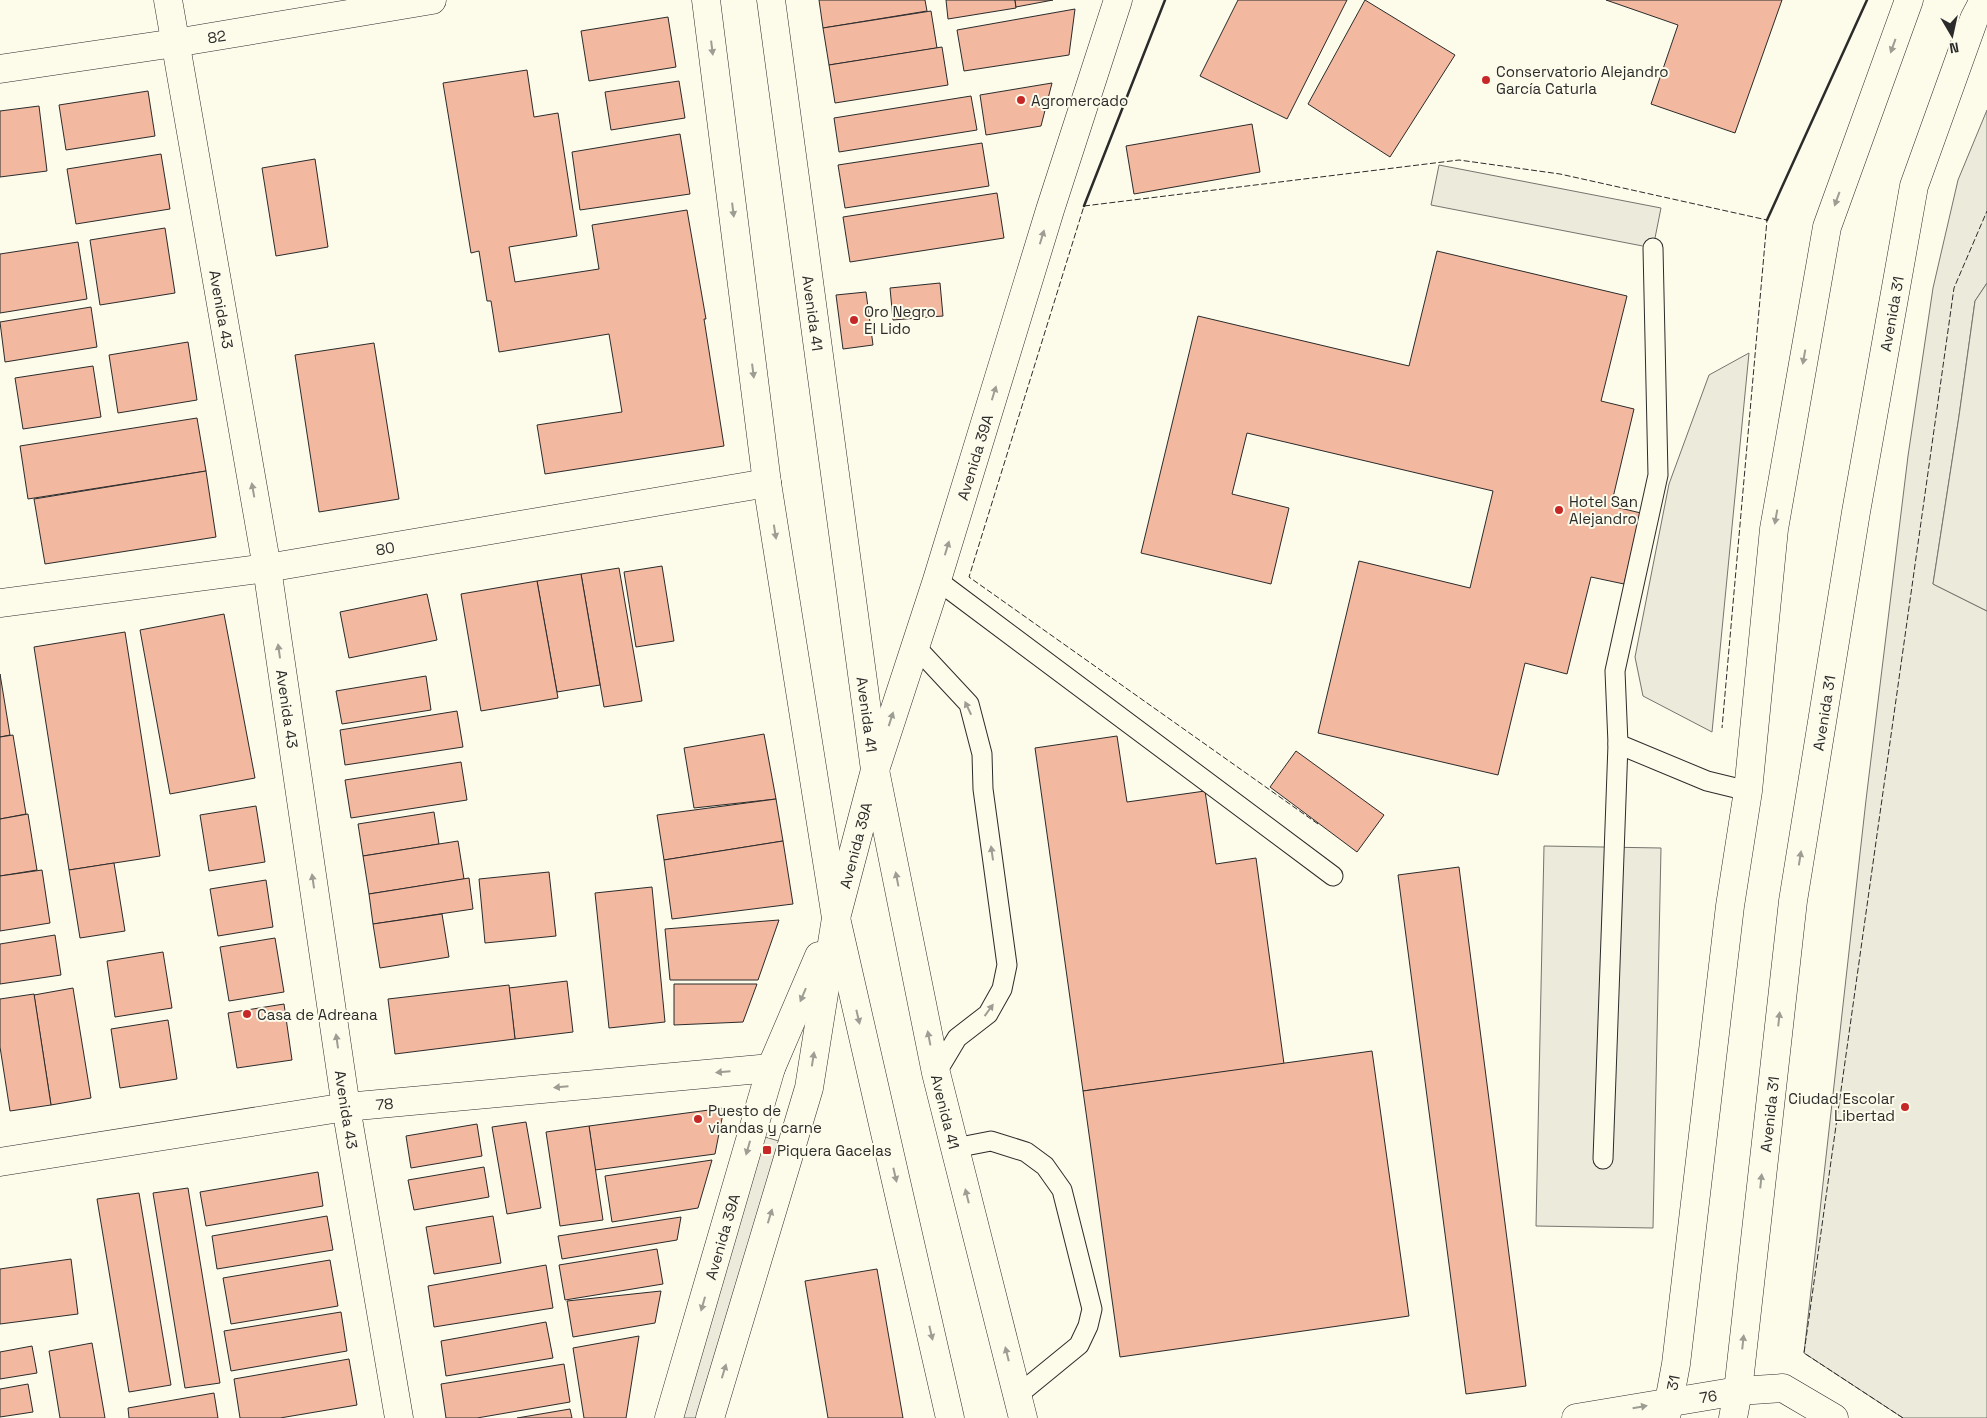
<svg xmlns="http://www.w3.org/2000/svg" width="1987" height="1418" font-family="'Space Grotesk',sans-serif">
  <rect width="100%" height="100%" fill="#fdfbea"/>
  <!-- green -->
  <g fill="#ecebdb" stroke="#74746e">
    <path d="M1987,110v173l-12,18 -16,115 -26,168 54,27v807h-84l-99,-65 62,-553 42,-344 25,-168 25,-108z"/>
    <path d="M1749,353l-37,379 -69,-36 -8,-39 34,-173 40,-109z"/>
    <path d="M762,1136l20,6 -82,276h-21z"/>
  </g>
  <!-- parking -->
  <g fill="#eceadb" stroke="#74746e">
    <path d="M1439,165l222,43 -8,40 -222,-43z"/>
    <path d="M1987,283v328l-54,-27 26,-168 16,-115z"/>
    <path d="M1544,846l117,2 -8,380 -117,-2z"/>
  </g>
  <!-- building -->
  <g fill="#f2b8a0" stroke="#2b2b2b">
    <path d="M819,0h106l2,11 -104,17z"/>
    <path d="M946,0h69l1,8 -68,11z"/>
    <path d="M1015,0h38l-37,7z"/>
    <path d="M1238,0h109l-60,119 -87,-43z"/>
    <path d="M1365,0l90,55 -65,102 -82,-53z"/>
    <path d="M1606,0h176l-47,133 -84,-29 27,-79z"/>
    <path d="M1075,9l-6,46 -105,16 -7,-41z"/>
    <path d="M931,11l6,37 -108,17 -6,-37z"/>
    <path d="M668,17l8,50 -87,14 -8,-50z"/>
    <path d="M942,47l6,38 -113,18 -6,-38z"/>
    <path d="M527,70l7,47 24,-4 19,123 -68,11 6,35 84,-13 -7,-44 95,-15 19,109h-2l20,127 -179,28 -8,-49 85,-13 -13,-78 -110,18 -8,-51h-4l-8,-50 -8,2 -28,-170z"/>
    <path d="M679,81l6,37 -74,12 -6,-38z"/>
    <path d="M1052,83l-11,43 -55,9 -6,-40z"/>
    <path d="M148,91l7,45 -89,14 -7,-45z"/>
    <path d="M971,96l6,34 -138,22 -5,-34z"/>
    <path d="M39,106l8,65 -47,6v-66z"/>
    <path d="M1252,124l8,48 -126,22 -8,-48z"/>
    <path d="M680,134l10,60 -110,16 -8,-58z"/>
    <path d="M982,143l7,43 -144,22 -7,-43z"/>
    <path d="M161,154l9,55 -94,15 -9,-55z"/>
    <path d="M315,159l13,88 -52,9 -14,-88z"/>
    <path d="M997,193l7,45 -154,24 -7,-45z"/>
    <path d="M165,228l10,65 -75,12 -10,-65z"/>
    <path d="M78,242l9,57 -87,14v-59z"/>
    <path d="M1437,251l190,45 -26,105 33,8 -23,97 30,7 -17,71 -33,-7 -24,97 -42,-11 -27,112 -180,-42 41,-172 111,27 23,-97 -246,-58 -15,61 57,14 -18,76 -130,-31 57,-237 211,50z"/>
    <path d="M940,283l3,33 -50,4 -3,-32z"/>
    <path d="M866,292l7,53 -30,4 -7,-54z"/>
    <path d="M91,307l6,40 -92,15 -5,-40z"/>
    <path d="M188,342l9,58 -79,13 -9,-58z"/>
    <path d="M374,343l25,156 -80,13 -24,-157z"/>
    <path d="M93,366l8,51 -78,12 -8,-51z"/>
    <path d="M197,418l9,53 -178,28 -8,-53z"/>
    <path d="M206,471l10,66 -171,27 -11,-65z"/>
    <path d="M662,566l12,75 -38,6 -12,-75z"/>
    <path d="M619,568l23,133 -38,6 -23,-133z"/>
    <path d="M581,574l19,111 -43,7 -20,-111z"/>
    <path d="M537,581l21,117 -77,13 -20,-117z"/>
    <path d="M427,594l10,46 -88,18 -9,-46z"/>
    <path d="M224,614l31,164 -85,16 -30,-164z"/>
    <path d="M125,632l35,224 -91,14 -35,-223z"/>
    <path d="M0,674l10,61 -10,2z"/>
    <path d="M426,676l5,34 -89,14 -6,-33z"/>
    <path d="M457,711l6,36 -118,18 -5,-35z"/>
    <path d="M764,734l12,65 -82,9 -10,-60z"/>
    <path d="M13,735l13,79 -26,5v-82z"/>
    <path d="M1117,736l10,66 78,-11 11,73 40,-6 28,206 -201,27 -48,-343z"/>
    <path d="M1296,751l88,64 -27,37 -87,-65z"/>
    <path d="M461,762l6,38 -116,18 -6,-38z"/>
    <path d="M776,799l7,42 -119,19 -7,-45z"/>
    <path d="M256,806l9,56 -56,9 -9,-56z"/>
    <path d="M434,812l5,32 -76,12 -5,-32z"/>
    <path d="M28,814l9,56 -37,6v-57z"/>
    <path d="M458,841l6,38 -95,15 -6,-38z"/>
    <path d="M783,841l10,63 -121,15 -8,-59z"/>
    <path d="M114,863l11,68 -45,7 -11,-68z"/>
    <path d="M1459,867l67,519 -60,8 -68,-519z"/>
    <path d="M42,870l8,53 -50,8v-55z"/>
    <path d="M549,872l7,64 -71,7 -6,-64z"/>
    <path d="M469,878l4,31 -100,15 -4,-30z"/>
    <path d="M266,880l7,47 -55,9 -8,-47z"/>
    <path d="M652,887l13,135 -56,6 -14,-135z"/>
    <path d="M442,914l7,43 -69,11 -7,-44z"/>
    <path d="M779,920l-21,60h-88l-5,-51z"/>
    <path d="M55,935l6,40 -61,9v-40z"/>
    <path d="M275,938l9,54 -55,9 -9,-54z"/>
    <path d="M163,952l9,56 -57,9 -8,-56z"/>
    <path d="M567,981l6,51 -58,7 -6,-51z"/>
    <path d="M674,984h83l-14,38 -69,3z"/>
    <path d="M509,985l6,54 -120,15 -7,-55z"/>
    <path d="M73,988l18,110 -40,7 -17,-110z"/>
    <path d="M34,994l17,111 -41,6 -10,-64v-48z"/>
    <path d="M284,1004l8,56 -55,8 -9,-55z"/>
    <path d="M168,1020l9,59 -57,9 -9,-59z"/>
    <path d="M1372,1051l37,265 -289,41 -37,-266z"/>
    <path d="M724,1108l-9,46 -120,16 -6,-44z"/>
    <path d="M526,1122l15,86 -34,6 -15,-87z"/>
    <path d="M477,1124l5,32 -71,12 -5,-32z"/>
    <path d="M589,1126l14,94 -43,6 -14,-94z"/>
    <path d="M712,1160l-14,48 -86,14 -7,-46z"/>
    <path d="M484,1167l5,30 -75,13 -6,-30z"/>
    <path d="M318,1172l5,34 -117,20 -6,-34z"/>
    <path d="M188,1188l32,195 -35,5 -32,-195z"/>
    <path d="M139,1193l32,192 -42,7 -32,-193z"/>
    <path d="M327,1216l6,34 -116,19 -5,-33z"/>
    <path d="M493,1216l8,47 -67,11 -8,-47z"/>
    <path d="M681,1217l-4,23 -115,19 -4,-23z"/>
    <path d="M657,1249l6,35 -98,16 -6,-35z"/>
    <path d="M71,1259l7,55 -78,10v-55z"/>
    <path d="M330,1260l8,46 -107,18 -8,-46z"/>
    <path d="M546,1265l7,43 -119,19 -6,-41z"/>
    <path d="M877,1269l26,149h-75l-23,-137z"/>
    <path d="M661,1291l-6,32 -82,14 -6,-36z"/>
    <path d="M341,1312l6,39 -116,20 -7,-40z"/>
    <path d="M546,1322l7,36 -107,18 -5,-35z"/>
    <path d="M639,1336l-13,82h-42l-11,-70z"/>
    <path d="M92,1343l13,75h-45l-11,-67z"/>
    <path d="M32,1346l5,27 -37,6v-27z"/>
    <path d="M349,1359l8,46 -77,13h-40l-6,-39z"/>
    <path d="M564,1364l6,38 -93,16h-31l-5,-34z"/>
    <path d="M28,1384l5,28 -33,5v-28z"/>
    <path d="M214,1393l4,25h-89l-1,-10z"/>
    <path d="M570,1409l2,9h-55z"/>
  </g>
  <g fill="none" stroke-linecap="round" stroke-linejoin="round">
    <!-- lane casing -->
    <g stroke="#2b2b2b" stroke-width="21">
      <g id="lane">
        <path d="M937,580l396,296"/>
        <path d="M915,646l54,58 13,50 1,35 24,176 -5,24 -14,25 -31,24 -21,35"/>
        <path d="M1618,744l89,37 41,10"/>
        <path d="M955,1148l36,-7 35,11 19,14 17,24 30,119 -4,17 -9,19 -61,50"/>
        <path d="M1603,1159l15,-415 -3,-73 43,-196 -5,-227"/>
      </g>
    </g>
    <!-- street casing -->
    <g stroke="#2b2b2b" stroke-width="29">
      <g id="street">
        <path id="s1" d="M168,0l99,568 79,539 53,311"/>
        <path id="s2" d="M0,69l175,-26 257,-43"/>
        <path id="s3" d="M0,603l267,-35 500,-85"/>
        <path id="s4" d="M0,1162l346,-55 425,-39"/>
        <path id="s5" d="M669,1418l102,-350 48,-112"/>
        <path id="s6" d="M710,1418l99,-330 27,-170 39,-148 62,-190 113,-370 68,-210"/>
      </g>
    </g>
    <!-- secondary casing -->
    <g stroke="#2b2b2b" stroke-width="29">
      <g id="secondary">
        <path id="s7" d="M1576,1418l162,-27 45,-3 51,30"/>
      </g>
    </g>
    <!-- primary casing -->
    <g stroke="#2b2b2b" stroke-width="29">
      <g id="primary">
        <path d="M706,0l61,483 69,435 114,500"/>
        <path id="s8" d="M771,0l104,770 61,303 87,345"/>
        <path id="s9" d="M1666,1418l10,-54 54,-458 18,-115 26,-262 53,-302 82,-227"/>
        <path id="s10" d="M1733,1418l5,-27 55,-490 63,-389 58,-326 60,-167 10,-19"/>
      </g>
    </g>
    <!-- lane -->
    <use href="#lane" stroke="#fdfbea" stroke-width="19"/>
    <!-- street -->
    <use href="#street" stroke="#fdfbea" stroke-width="28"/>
    <!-- secondary -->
    <use href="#secondary" stroke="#fdfbea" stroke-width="28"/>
    <!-- primary -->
    <use href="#primary" stroke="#fdfbea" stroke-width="28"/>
    <!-- fence -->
    <g stroke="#2b2b2b" stroke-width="1" stroke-dasharray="6 2.5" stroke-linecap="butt">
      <path d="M1318,824l-349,-247 115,-371 375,-46 101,14 207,46 -45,508"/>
      <path d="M1903,1418l-99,-65 150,-1065 33,-77"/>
    </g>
    <!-- wall -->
    <g stroke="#2b2b2b" stroke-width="2.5">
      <path d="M1084,206l81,-206"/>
      <path d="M1767,220l100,-220"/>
    </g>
  </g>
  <!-- one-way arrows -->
  <defs><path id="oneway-solid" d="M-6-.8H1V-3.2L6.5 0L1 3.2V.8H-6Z" transform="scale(1.25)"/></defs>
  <g fill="#9e9d94">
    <use href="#oneway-solid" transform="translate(1893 46) rotate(110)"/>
    <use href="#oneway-solid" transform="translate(712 48) rotate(83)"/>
    <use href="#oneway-solid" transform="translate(1837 199) rotate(110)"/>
    <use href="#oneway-solid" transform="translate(733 210) rotate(83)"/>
    <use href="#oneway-solid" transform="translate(1042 237) rotate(-73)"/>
    <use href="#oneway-solid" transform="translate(1804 357) rotate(100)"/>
    <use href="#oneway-solid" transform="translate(753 371) rotate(83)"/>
    <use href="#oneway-solid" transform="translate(994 393) rotate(-73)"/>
    <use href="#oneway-solid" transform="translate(253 490) rotate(-100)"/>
    <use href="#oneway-solid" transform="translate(1776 517) rotate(100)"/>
    <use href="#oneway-solid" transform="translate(775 532) rotate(81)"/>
    <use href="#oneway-solid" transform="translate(947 548) rotate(-73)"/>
    <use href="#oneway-solid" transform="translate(279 651) rotate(-98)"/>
    <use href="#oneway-solid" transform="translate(968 708) rotate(-115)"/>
    <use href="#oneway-solid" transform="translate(891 719) rotate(-72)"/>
    <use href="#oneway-solid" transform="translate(992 853) rotate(-98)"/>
    <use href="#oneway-solid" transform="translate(1800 858) rotate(-81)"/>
    <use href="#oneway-solid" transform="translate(897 879) rotate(-101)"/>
    <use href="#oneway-solid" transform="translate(313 881) rotate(-98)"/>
    <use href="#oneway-solid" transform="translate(803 995) rotate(113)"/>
    <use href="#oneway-solid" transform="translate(989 1010) rotate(-54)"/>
    <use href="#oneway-solid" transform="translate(858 1017) rotate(77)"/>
    <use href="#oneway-solid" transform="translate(1779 1019) rotate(-84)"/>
    <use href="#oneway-solid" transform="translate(929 1038) rotate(-101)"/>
    <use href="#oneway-solid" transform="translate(337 1041) rotate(-98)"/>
    <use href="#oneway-solid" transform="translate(813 1059) rotate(-81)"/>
    <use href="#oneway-solid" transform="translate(723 1072) rotate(175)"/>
    <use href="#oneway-solid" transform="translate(561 1087) rotate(175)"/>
    <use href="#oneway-solid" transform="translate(748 1148) rotate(106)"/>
    <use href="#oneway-solid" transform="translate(895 1175) rotate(77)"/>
    <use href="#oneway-solid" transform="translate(1761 1181) rotate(-84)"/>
    <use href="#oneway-solid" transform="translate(967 1196) rotate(-104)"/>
    <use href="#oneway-solid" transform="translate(770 1216) rotate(-73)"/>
    <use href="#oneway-solid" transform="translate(703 1304) rotate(106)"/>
    <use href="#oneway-solid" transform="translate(931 1333) rotate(77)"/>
    <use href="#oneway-solid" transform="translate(1743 1342) rotate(-84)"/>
    <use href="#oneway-solid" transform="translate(1007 1354) rotate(-104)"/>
    <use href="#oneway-solid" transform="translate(724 1371) rotate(-73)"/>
    <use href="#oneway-solid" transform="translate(1640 1407) rotate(-10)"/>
  </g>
  <!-- markers -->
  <g fill="#c62828" stroke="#fdfbea" stroke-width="2">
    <circle cx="1486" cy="80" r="5"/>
    <circle cx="1021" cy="100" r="5"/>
    <circle cx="854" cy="320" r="5"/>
    <circle cx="1559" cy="510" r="5"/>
    <circle cx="247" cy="1014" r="5"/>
    <circle cx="1905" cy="1107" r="5"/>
    <circle cx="698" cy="1119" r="5"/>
    <rect x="762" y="1145" width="10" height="10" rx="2.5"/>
  </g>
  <g text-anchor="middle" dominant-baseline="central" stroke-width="4" stroke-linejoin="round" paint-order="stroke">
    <!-- street labels -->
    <g font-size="15" fill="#2b2b2b" stroke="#fdfbea">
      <text stroke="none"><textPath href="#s2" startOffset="219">82</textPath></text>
      <text stroke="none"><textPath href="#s1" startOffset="314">Avenida 43</textPath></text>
      <text stroke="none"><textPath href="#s8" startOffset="316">Avenida 41</textPath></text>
      <text stroke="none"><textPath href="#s10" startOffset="1116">Avenida 31</textPath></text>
      <text stroke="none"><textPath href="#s6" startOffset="998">Avenida 39A</textPath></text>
      <text stroke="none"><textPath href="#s3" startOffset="389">80</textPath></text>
      <text stroke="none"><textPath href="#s1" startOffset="719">Avenida 43</textPath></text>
      <text stroke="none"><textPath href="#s10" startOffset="711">Avenida 31</textPath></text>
      <text stroke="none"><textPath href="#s8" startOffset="721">Avenida 41</textPath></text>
      <text stroke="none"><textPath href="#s6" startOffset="592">Avenida 39A</textPath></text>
      <text stroke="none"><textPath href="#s4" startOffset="389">78</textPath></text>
      <text stroke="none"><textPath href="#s1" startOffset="1124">Avenida 43</textPath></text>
      <text stroke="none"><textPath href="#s8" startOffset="1126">Avenida 41</textPath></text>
      <text stroke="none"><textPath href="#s10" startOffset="306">Avenida 31</textPath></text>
      <text stroke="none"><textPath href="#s5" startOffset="189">Avenida 39A</textPath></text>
      <text stroke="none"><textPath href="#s9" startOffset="36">31</textPath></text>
      <text stroke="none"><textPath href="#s7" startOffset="134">76</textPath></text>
    </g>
    <!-- poi labels -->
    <g font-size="15" fill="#2b2b2b" stroke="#fdfbea" text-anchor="start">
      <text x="1496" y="71">Conservatorio Alejandro<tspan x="1496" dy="17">García Caturla</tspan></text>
      <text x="1031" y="100">Agromercado</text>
      <text x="864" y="311">Oro Negro<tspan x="864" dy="17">El Lido</tspan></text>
      <text x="1569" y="501">Hotel San<tspan x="1569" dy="17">Alejandro</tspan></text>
      <text x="257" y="1014">Casa de Adreana</text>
      <text x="1895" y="1098" text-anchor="end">Ciudad Escolar<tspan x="1895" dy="17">Libertad</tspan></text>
      <text x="708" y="1110">Puesto de<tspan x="708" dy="17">viandas y carne</tspan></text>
      <text x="777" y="1150">Piquera Gacelas</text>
    </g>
  </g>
  <!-- north arrow -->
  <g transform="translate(1952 35) rotate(171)" stroke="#fdfbea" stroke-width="4" paint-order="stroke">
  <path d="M0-4L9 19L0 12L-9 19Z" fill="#2b2b2b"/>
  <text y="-8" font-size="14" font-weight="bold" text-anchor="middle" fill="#2b2b2b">N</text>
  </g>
</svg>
